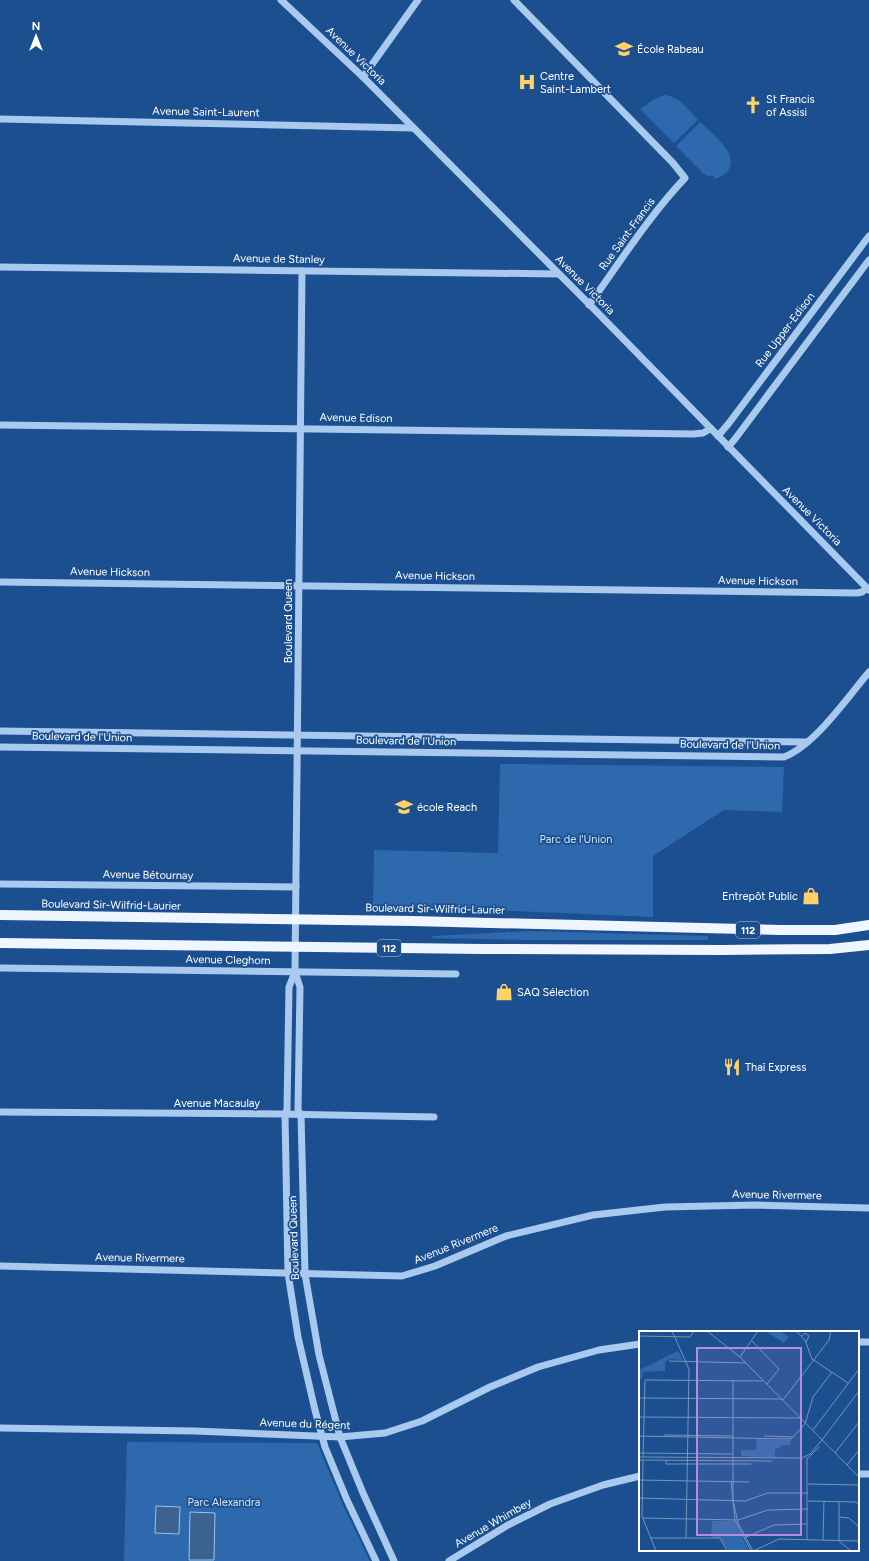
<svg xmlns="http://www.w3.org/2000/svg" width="869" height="1561" font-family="Figtree,sans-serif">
  <rect width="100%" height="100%" fill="#1b4f8f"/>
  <!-- green -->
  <g fill="#2e69ad">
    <path d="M664,95c15,1 24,14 34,25l-24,23 -34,-34 13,-9z"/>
    <path d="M700,122c11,11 40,31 28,49 -4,4 -8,6 -14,8v-3h-6l-5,-3 -27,-27z"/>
    <path d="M500,764l284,3 -2,45 -58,-2 -71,46v61l-280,-12 1,-55 124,3z"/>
    <path d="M531,931l177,5v4h-181l-95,-2v-2z"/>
    <path d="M127,1442l190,1 25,60 28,58h-246z"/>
  </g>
  <!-- water -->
  <g fill="#3c6290" stroke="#9cc4f0">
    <path d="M156,1506l24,1 -1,27 -24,-1z"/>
    <path d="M190,1512l25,1 -1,47h-25z"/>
  </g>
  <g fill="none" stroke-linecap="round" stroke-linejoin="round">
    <!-- minor -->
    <g stroke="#a9c9ee" stroke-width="7">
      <path d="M281,0l82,77 232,233 274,280"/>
      <path d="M514,0l159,163 12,15c-36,38 -65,84 -96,127"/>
      <path d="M363,77l55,-77"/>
      <path d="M0,119l412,9"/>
      <path d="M0,267l558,7"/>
      <path d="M302,271l-7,701 5,15 -2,123 3,5 4,159 14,81 21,82 23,56 31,68"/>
      <path d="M0,425l693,9 10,-1 7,-4"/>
      <path d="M718,436l11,-13 140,-187"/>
      <path d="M728,447l7,-8 134,-179"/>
      <path d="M0,582l857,11 5,-1 5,-4"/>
      <path d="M0,731l807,11"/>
      <path d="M0,747l784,10c31,-12 63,-59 85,-85"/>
      <path d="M0,884l296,3"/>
      <path d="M0,968l456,6"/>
      <path d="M295,972l-6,15 -2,123 -2,4 3,159 10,64 17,73 10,37 22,53 29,61"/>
      <path d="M0,1112l279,2 155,3"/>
      <path d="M0,1266l402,10 33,-10 71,-30 87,-21 72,-8 90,-2 114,3"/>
      <path d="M858,1342h11"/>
      <path d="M0,1428l195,3 145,6 45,-4 37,-12 68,-34 48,-20 61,-17 41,-6"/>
      <path d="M858,1474h11"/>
      <path d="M449,1561l59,-36 42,-21 53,-19 37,-9"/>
    </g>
    <!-- major -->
    <g stroke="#f0f6ff" stroke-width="10">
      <path d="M0,915l412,6 368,9h55l34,-5"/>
      <path d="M0,943l483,6 238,1 109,-1 39,-4"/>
    </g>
  </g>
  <!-- icons -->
  <defs>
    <g id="school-bare" transform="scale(1.38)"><path d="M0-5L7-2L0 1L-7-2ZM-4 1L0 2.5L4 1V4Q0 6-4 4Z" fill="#ffd166" stroke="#1b4f8f" stroke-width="2.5" paint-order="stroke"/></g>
    <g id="hospital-bare" transform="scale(1.38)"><path d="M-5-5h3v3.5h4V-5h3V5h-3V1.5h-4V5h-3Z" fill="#ffd166" stroke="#1b4f8f" stroke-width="2.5" paint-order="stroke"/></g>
    <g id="church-bare" transform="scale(1.38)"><path d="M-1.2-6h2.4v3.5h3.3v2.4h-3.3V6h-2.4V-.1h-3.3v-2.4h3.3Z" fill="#ffd166" stroke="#1b4f8f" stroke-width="2.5" paint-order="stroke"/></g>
    <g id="shop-bare" transform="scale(1.38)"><path d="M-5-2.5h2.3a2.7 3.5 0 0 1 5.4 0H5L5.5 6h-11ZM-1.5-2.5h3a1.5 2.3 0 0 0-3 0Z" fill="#ffd166" stroke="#1b4f8f" stroke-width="2.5" paint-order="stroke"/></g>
    <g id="restaurant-bare" transform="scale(1.38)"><path d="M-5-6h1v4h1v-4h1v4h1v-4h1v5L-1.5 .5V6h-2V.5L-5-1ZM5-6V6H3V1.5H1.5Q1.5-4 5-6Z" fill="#ffd166" stroke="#1b4f8f" stroke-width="2.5" paint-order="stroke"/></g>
  </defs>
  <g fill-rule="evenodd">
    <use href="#school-bare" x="624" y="49"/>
    <use href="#hospital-bare" x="527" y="82"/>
    <use href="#church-bare" x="753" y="105"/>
    <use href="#school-bare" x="404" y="807"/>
    <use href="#shop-bare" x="811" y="896"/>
    <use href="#shop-bare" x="504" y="992"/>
    <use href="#restaurant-bare" x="732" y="1067"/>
  </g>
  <g text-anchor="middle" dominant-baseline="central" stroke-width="3.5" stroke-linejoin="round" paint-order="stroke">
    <!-- shield labels -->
    <g fill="#1b4f8f" stroke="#bbcadd" stroke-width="1">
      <rect x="736" y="922" width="24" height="16" rx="3"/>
      <rect x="377" y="940" width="24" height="16" rx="3"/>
    </g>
    <g font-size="10" font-weight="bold" fill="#fff">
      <text x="748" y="930">112</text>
      <text x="389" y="948">112</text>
    </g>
    <!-- poi labels -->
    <g font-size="11" fill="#fff" stroke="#1b4f8f" text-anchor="start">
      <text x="637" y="49">École Rabeau</text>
      <text x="540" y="76">Centre<tspan x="540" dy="13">Saint-Lambert</tspan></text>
      <text x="766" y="99">St Francis<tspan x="766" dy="13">of Assisi</tspan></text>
      <text x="417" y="807">école Reach</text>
      <text x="798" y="896" text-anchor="end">Entrepôt Public</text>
      <text x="517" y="992">SAQ Sélection</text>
      <text x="745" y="1067">Thaï Express</text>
    </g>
    <!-- street labels -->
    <g font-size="11" fill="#fff" stroke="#1b4f8f">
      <text transform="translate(356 56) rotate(44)">Avenue Victoria</text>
      <text transform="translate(206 112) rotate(1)">Avenue Saint-Laurent</text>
      <text transform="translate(627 234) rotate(-54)">Rue Saint-Francis</text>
      <text transform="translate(279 259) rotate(1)">Avenue de Stanley</text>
      <text transform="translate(585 285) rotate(45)">Avenue Victoria</text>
      <text transform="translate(785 330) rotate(-53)">Rue Upper-Edison</text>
      <text transform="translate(356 418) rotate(1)">Avenue Edison</text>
      <text transform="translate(812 516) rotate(45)">Avenue Victoria</text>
      <text transform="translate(110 572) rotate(1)">Avenue Hickson</text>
      <text transform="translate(435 576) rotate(1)">Avenue Hickson</text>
      <text transform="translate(758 581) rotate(1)">Avenue Hickson</text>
      <text transform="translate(288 621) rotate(-90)">Boulevard Queen</text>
      <text transform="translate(82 737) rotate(1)">Boulevard de l'Union</text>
      <text transform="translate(406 741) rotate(1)">Boulevard de l'Union</text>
      <text transform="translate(730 745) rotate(1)">Boulevard de l'Union</text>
      <text transform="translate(148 875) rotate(1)">Avenue Bétournay</text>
      <text transform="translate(111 905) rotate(1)">Boulevard Sir-Wilfrid-Laurier</text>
      <text transform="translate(435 909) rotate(1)">Boulevard Sir-Wilfrid-Laurier</text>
      <text transform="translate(228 960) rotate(1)">Avenue Cleghorn</text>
      <text x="217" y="1103">Avenue Macaulay</text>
      <text transform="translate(777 1195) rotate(1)">Avenue Rivermere</text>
      <text transform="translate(294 1238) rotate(-92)">Boulevard Queen</text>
      <text transform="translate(456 1244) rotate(-22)">Avenue Rivermere</text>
      <text transform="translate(140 1258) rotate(1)">Avenue Rivermere</text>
      <text transform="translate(305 1424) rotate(2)">Avenue du Régent</text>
      <text transform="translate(493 1523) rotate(-30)">Avenue Whimbey</text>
    </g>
    <!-- park labels -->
    <g font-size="11" fill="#cfe3fa" stroke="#1b4f8f">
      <text x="576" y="839">Parc de l'Union</text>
      <text x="224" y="1502">Parc Alexandra</text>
    </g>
  </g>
  <!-- overview -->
  <g transform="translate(639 1331)">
    <rect width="220" height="220" fill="#1b4f8f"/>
    <path d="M126,0h15l9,6 -5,6zM39,20l5,9 -14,-1 -4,4v8l-22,1 -1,7h-3v-9zM118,108l34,1 -1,5h-7l-8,5v8l-34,-2v-6h15zM73,190h23l14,30h-21l-7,-12 -10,-2z" fill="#2e69ad"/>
    <path fill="none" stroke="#7695bc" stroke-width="1" d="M33,0l17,38 -3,169M68,0l33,26 119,120M157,0l9,9 7,19 36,24M0,5l51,1 4,-6M163,5l3,-3 4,3 -3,6M113,10l27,28 -12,15M101,26l18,-26M30,30l77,2M94,49v120l5,23 15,28M0,67l143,1M144,69l46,-60 2,-9M0,86l161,1M174,99l46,-61M25,104l69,1M0,105l152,3 14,-15 8,-27 19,-25M125,105l29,1M0,122l93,1M196,122l24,-31M0,126l163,1 8,-4 12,-14 37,-49M4,126l2,-77 118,1M168,126v83M169,127l11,-11M0,129l133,1M4,129l-1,56 14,35M27,129v4h85M208,134l12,-15M0,149l110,2M92,150l4,39 16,31M169,153l51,1M0,167l106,3 23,-8h40M169,170l47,1 4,2M200,186l10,1 10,9M4,187l95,2 30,-10 40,-1M11,207h70l7,13M105,207l30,-13 33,-1M184,209l1,-39M200,210v-40M200,210l12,10M114,220l26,-12 80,2"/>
    <path fill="#b68bdc" fill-opacity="0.15" stroke="#b68bdc" stroke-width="2" d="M58,17h104v187h-104z"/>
    <rect width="220" height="220" fill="none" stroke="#fff" stroke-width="2"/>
  </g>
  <!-- north arrow -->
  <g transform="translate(36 36)" stroke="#1b4f8f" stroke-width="3" paint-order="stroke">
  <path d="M0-3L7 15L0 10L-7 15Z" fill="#ffffff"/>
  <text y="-6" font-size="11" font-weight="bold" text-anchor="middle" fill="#ffffff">N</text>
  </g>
</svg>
